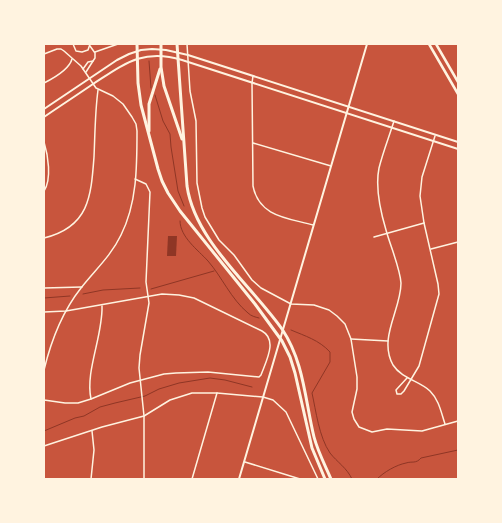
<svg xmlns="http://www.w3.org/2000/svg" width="502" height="523" font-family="Cabin,sans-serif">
  <rect width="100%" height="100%" fill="#c8553d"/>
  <!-- water -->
  <path fill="#8f3625" d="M168,236h9l-1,20h-9z"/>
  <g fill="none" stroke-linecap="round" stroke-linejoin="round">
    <!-- stream -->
    <g stroke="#8f3625" stroke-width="1">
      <path d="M149,61l2,27"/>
      <path d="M155,95l8,26 7,13 1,13 7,44 6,15"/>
      <path d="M180,221c0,16 18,29 28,40 14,16 23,38 40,52 3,3 7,4 11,5"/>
      <path d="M151,289l63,-18"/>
      <path d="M83,294l20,-4 37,-2"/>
      <path d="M44,298l26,-2"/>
      <path d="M291,330c14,6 28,10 39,22v10l-18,31c4,18 7,44 18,60 7,9 17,15 22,26"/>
      <path d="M44,431l31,-13 9,-2 16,-9 15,-4 30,-7 14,-7 20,-6 31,-5 15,2 27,7"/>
      <path d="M377,479c7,-7 19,-14 29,-16 6,-2 10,1 15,-5l37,-8"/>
    </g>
    <!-- minor -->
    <g stroke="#fff3e0" stroke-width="1.5">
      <path d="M73,44l3,7 6,1 6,-2 2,-6"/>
      <path d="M187,44l3,47 6,30 1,62 5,25 3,9 14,23 15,15 18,25 9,8 30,16 23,1 15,5 8,6 8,8 6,15 6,38v12l-5,23 2,7 5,8 13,5 15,-3 35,2 36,-10"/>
      <path d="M95,52l23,-8"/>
      <path d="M44,54l13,-5h4l3,2 17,15 15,22 17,8 10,8 9,13 4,7 1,7c0,36 0,72 -16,104 -10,21 -26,35 -40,53 -19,24 -30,53 -37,82"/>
      <path d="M83,69l5,-7 5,-1 2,-3v-5l-5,-7"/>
      <path d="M86,72l7,-11"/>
      <path d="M253,76l-1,7 1,103c6,31 35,32 60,39"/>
      <path d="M44,83c10,-5 25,-13 28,-24"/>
      <path d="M394,121c-5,16 -11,31 -15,47 -4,20 1,42 7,62 4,15 14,38 15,53 0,27 -23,55 -8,82 9,14 27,16 37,26 9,9 11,21 15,33"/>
      <path d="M44,142c4,13 8,37 0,49"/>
      <path d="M253,143l78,23"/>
      <path d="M135,179l11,5 4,8 -4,90 3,21 -9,52 -1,13 5,48v63"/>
      <path d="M374,237l50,-14"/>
      <path d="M44,238c45,-11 47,-41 50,-81 1,-22 1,-45 4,-67"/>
      <path d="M431,249l27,-7"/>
      <path d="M44,288l38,-1"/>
      <path d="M44,312l22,-1 96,-17 17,1 15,3 68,33c16,9 4,30 -1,44l-2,2 -51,-5 -32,1 -12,1 -34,9 -39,16 -13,4h-13l-21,-3"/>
      <path d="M351,339l37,2"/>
      <path d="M407,378l-11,12 1,4h4l3,-3 15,-25 20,-72 -1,-10 -14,-61 -4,-27 2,-19 13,-41"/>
      <path d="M91,399c-6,-28 12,-63 11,-93"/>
      <path d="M44,446l58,-19 42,-11 26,-16 22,-7h25l46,4 10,3 13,12 32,67"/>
      <path d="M245,462l55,17"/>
      <path d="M91,479l3,-29 -2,-19"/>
      <path d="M192,479l25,-86"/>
    </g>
    <!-- tertiary -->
    <path stroke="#fff3e0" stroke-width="2" d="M239,479l128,-435"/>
    <!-- secondary -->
    <g stroke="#fff3e0" stroke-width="2">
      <path d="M44,109l73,-49 12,-6 12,-4 11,-1 14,1 22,5 270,87"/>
      <path d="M44,117c16,-11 33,-22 49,-33 31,-20 50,-36 89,-24l276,89"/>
    </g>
    <!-- primary -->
    <g stroke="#fff3e0" stroke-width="2.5">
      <path d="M429,44l29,50"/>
      <path d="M436,44l22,38"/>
    </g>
    <!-- motorway -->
    <g stroke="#fff3e0" stroke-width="3">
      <path d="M137,44l1,39 3,22 17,64 4,12 6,12 12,18 75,93 27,37 8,16 5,16 17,75 13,31"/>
      <path d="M161,44v23l3,19 18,53"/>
      <path d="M177,44l10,142c8,55 64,99 95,143 22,33 23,71 32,108 4,15 11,28 17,42"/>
      <path d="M149,131v-27l11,-35"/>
    </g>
  </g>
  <!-- border -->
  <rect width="502" height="523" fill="none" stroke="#fff3e0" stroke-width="90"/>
</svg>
